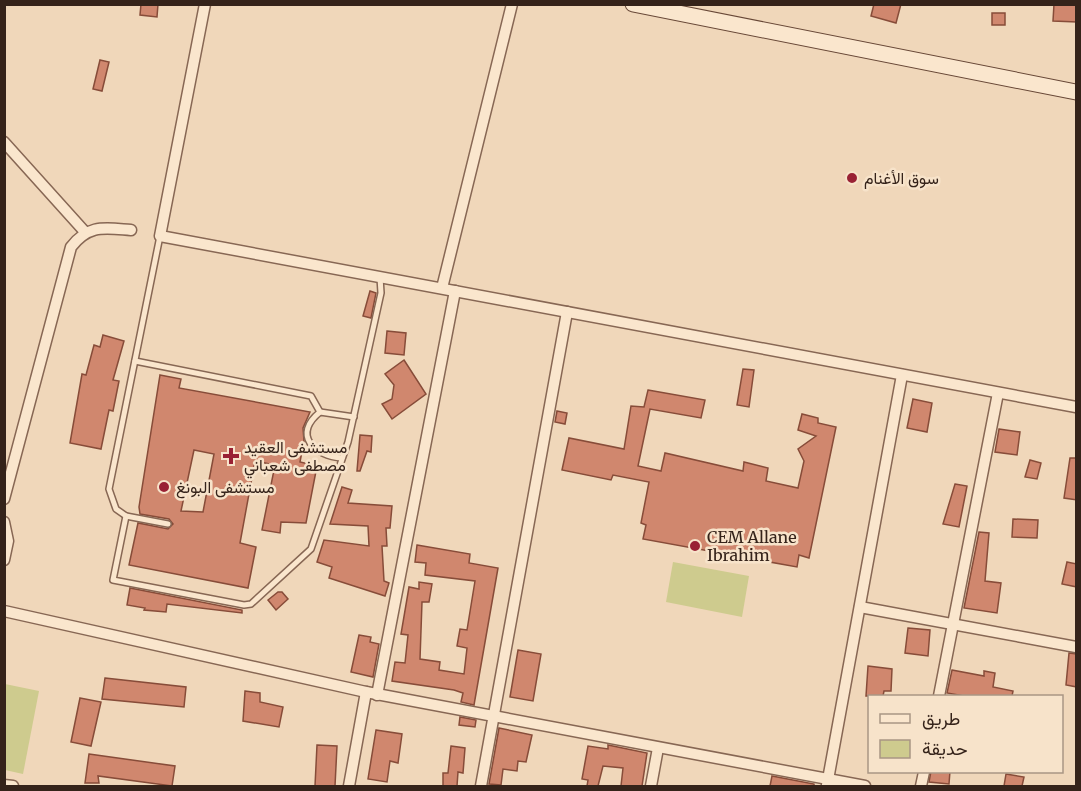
<svg xmlns="http://www.w3.org/2000/svg" width="1081" height="791" font-family="Merriweather,Vazirmatn,serif">
  <rect width="100%" height="100%" fill="#f0d7ba"/>
  <!-- green -->
  <g fill="#cecb8e">
    <path d="M673,562l76,14 -7,41 -76,-15z"/>
    <path d="M5,684l34,7 -16,83 -18,-4z"/>
  </g>
  <!-- building -->
  <g fill="#d0876e" stroke="#874c39" stroke-width="1.5" fill-rule="evenodd">
    <path d="M141,4h17l-1,13 -17,-2z"/>
    <path d="M874,4h27l-5,19 -25,-7z"/>
    <path d="M1054,4h23v18l-24,-1z"/>
    <rect x="992" y="13" width="13" height="12"/>
    <path d="M100,60l9,2 -7,29 -9,-2z"/>
    <path d="M370,291l6,2 -5,25 -8,-2z"/>
    <path d="M387,331l19,2 -2,22 -19,-2z"/>
    <path d="M103,335l21,6 -11,39 6,1 -6,30 -4,-1 -8,39 -31,-6 12,-69 4,1 8,-30 6,2z"/>
    <path d="M404,360l22,34 -34,25 -10,-15 10,-5 2,-14 -9,-11z"/>
    <path d="M743,369l11,1 -5,37 -12,-2z"/>
    <path d="M160,375l21,4 -2,9 131,24 -7,16 1,13 -4,21 17,4 -11,57 -25,-1 -1,11 -18,-3 13,-65 -20,-4 -15,82 16,4 -8,41 -119,-23 9,-42 30,6 5,-5 -4,-5 -29,-5 -1,-7zM194,450l20,4 -11,58 -22,-1z"/>
    <path d="M648,390l57,10 -4,18 -51,-9 -12,57 23,5 4,-18 78,18 1,-9 24,6 -2,13 32,7 6,-27 -6,-12 18,-13 -18,-6 4,-16 16,4v5l18,4 -27,131 -10,-3 -2,12 -154,-28 3,-14 -5,-2 8,-41 -36,-7 -2,5 -49,-10 7,-32 55,11 7,-43 13,1z"/>
    <path d="M913,399l19,4 -5,29 -20,-4z"/>
    <path d="M557,411l10,2 -2,11 -10,-2z"/>
    <path d="M999,429l21,3 -3,23 -22,-3z"/>
    <path d="M360,435l12,1 -1,16 -4,-1 -7,20h-3z"/>
    <path d="M1070,458h7v42l-13,-2z"/>
    <path d="M1030,460l11,3 -4,16 -12,-2z"/>
    <path d="M955,484l12,2 -8,41 -16,-3z"/>
    <path d="M342,487l10,3 -4,13 44,3 -2,22h-4l1,18h-5l2,35 5,2 -4,13 -56,-18 3,-11 -15,-5 7,-22 45,6 -1,-20 -38,-2z"/>
    <path d="M1013,519l25,1 -1,18 -25,-1z"/>
    <path d="M979,532l10,1 -4,48 16,2 -4,30 -33,-5z"/>
    <path d="M417,545l53,9 -1,9 29,5 -24,137 -13,-3 2,-9 -9,-3 -62,-9 3,-19 10,1 3,-28 -7,-1 8,-47 10,2v-7l13,2 -3,18h-7l-2,57 20,3 -1,8 25,4 3,-26 -10,-2 3,-17 7,1 8,-49 -50,-6 1,-12 -11,-1z"/>
    <path d="M1067,562l10,2v23l-15,-3z"/>
    <path d="M130,588l112,22v3l-75,-9 -1,8 -22,-2 1,-2 -18,-3z"/>
    <path d="M278,592h4l6,7 -12,11 -8,-10z"/>
    <path d="M908,628l22,2 -2,26 -23,-3z"/>
    <path d="M359,635l12,2 -1,5 9,2 -6,33 -22,-5z"/>
    <path d="M518,650l23,4 -8,47 -23,-4z"/>
    <path d="M1069,653l8,1v33l-11,-2z"/>
    <path d="M868,666l24,3 -1,22h-7l-1,5h-17z"/>
    <path d="M952,670l32,6v-5l11,2 -2,14 20,4 -1,5h-48l-17,-3z"/>
    <path d="M105,678l81,9 -2,20 -82,-8z"/>
    <path d="M245,691l15,2v9l23,5 -4,20 -36,-6z"/>
    <path d="M80,698l21,4 -10,44 -20,-4z"/>
    <path d="M460,717l16,3 -1,7 -16,-2z"/>
    <path d="M499,728l33,7 -6,27 -8,-1 -1,10 -14,-2 -2,16 -12,-1z"/>
    <path d="M376,730l26,4 -4,29 -8,-2 -3,21 -19,-3z"/>
    <path d="M317,745l20,1 -2,40h-20z"/>
    <path d="M608,745l39,8 -5,33h-21l2,-18 -20,-2 -5,20h-11l1,-6 -6,-1 6,-33 20,3z"/>
    <path d="M451,746l14,2 -2,25 -5,-1 -1,14h-14v-13h5z"/>
    <path d="M89,754l86,12 -3,20 -74,-10 1,7h-14z"/>
    <path d="M931,771h19l-1,13 -20,-2z"/>
    <path d="M1006,774l18,3 -2,9h-18z"/>
    <path d="M772,776l42,8v2h-44z"/>
  </g>
  <g fill="none" stroke-linecap="round" stroke-linejoin="round">
    <!-- lane casing -->
    <g stroke="#876754" stroke-width="8">
      <g id="lane">
        <path d="M135,361l176,35 9,16"/>
        <path d="M342,458c-28,-2 -50,-23 -22,-46l34,5"/>
        <path d="M126,516l-10,-7 -7,-20 51,-253"/>
        <path d="M168,524l-42,-8 -13,64 131,25 7,-1 60,-55 37,-107 33,-149 -1,-16"/>
      </g>
    </g>
    <!-- street casing -->
    <g stroke="#876754" stroke-width="13">
      <g id="street">
        <path d="M205,4l-45,232 916,171"/>
        <path d="M4,142l81,90"/>
        <path d="M442,288l70,-284"/>
        <path d="M4,499l67,-252c18,-23 33,-19 60,-17"/>
        <path d="M4,522l4,19 -4,19"/>
        <path d="M860,607l216,40"/>
        <path d="M4,611l362,81 499,94"/>
        <path d="M377,695l78,-404"/>
        <path d="M939,696l59,-303"/>
        <path d="M4,785l9,1"/>
        <path d="M827,785l75,-410"/>
        <path d="M349,786l17,-94"/>
        <path d="M481,786l86,-474"/>
        <path d="M651,786l7,-38"/>
        <path d="M921,786l3,-14"/>
      </g>
    </g>
    <!-- secondary casing -->
    <g stroke="#684837" stroke-width="17">
      <path id="secondary" d="M633,4l443,88"/>
    </g>
    <!-- lane -->
    <use href="#lane" stroke="#fae6cd" stroke-width="5"/>
    <!-- street -->
    <use href="#street" stroke="#fae6cd" stroke-width="10"/>
    <!-- secondary -->
    <use href="#secondary" stroke="#fae6cd" stroke-width="15"/>
  </g>
  <!-- markers -->
  <g fill="#992134" stroke="#f7e3ca" stroke-width="2">
    <circle cx="852" cy="178" r="6"/>
    <path d="M228 447h6v6h6v6h-6v6h-6v-6h-6v-6h6z"/>
    <circle cx="164" cy="487" r="6"/>
    <circle cx="695" cy="546" r="6"/>
  </g>
  <g text-anchor="middle" dominant-baseline="central" stroke-width="5" stroke-linejoin="round" paint-order="stroke">
    <!-- poi labels -->
    <g font-size="16" fill="#35231a" stroke="#f7e3ca" text-anchor="start">
      <text x="864" y="178">سوق الأغنام</text>
      <text x="244" y="447">مستشفى العقيد<tspan x="244" dy="18">مصطفى شعباني</tspan></text>
      <text x="176" y="487">مستشفى البونغ</text>
      <text x="707" y="537">CEM Allane<tspan x="707" dy="18">Ibrahim</tspan></text>
    </g>
  </g>
  <!-- border -->
  <rect width="1081" height="791" fill="none" stroke="#35231a" stroke-width="12"/>
  <!-- legend -->
  <rect x="868" y="695" width="195" height="78" fill="#f7e3ca" stroke="#a99684" stroke-width="1.5"/>
  <rect x="880" y="714" width="30" height="9" fill="#fae6cd" stroke="#a99684" stroke-width="1.5"/>
  <text x="922" y="725" font-size="18" fill="#35231a">طريق</text>
  <rect x="880" y="740" width="30" height="18" fill="#cecb8e" stroke="#a99684" stroke-width="1.5"/>
  <text x="922" y="755" font-size="18" fill="#35231a">حديقة</text>
</svg>
